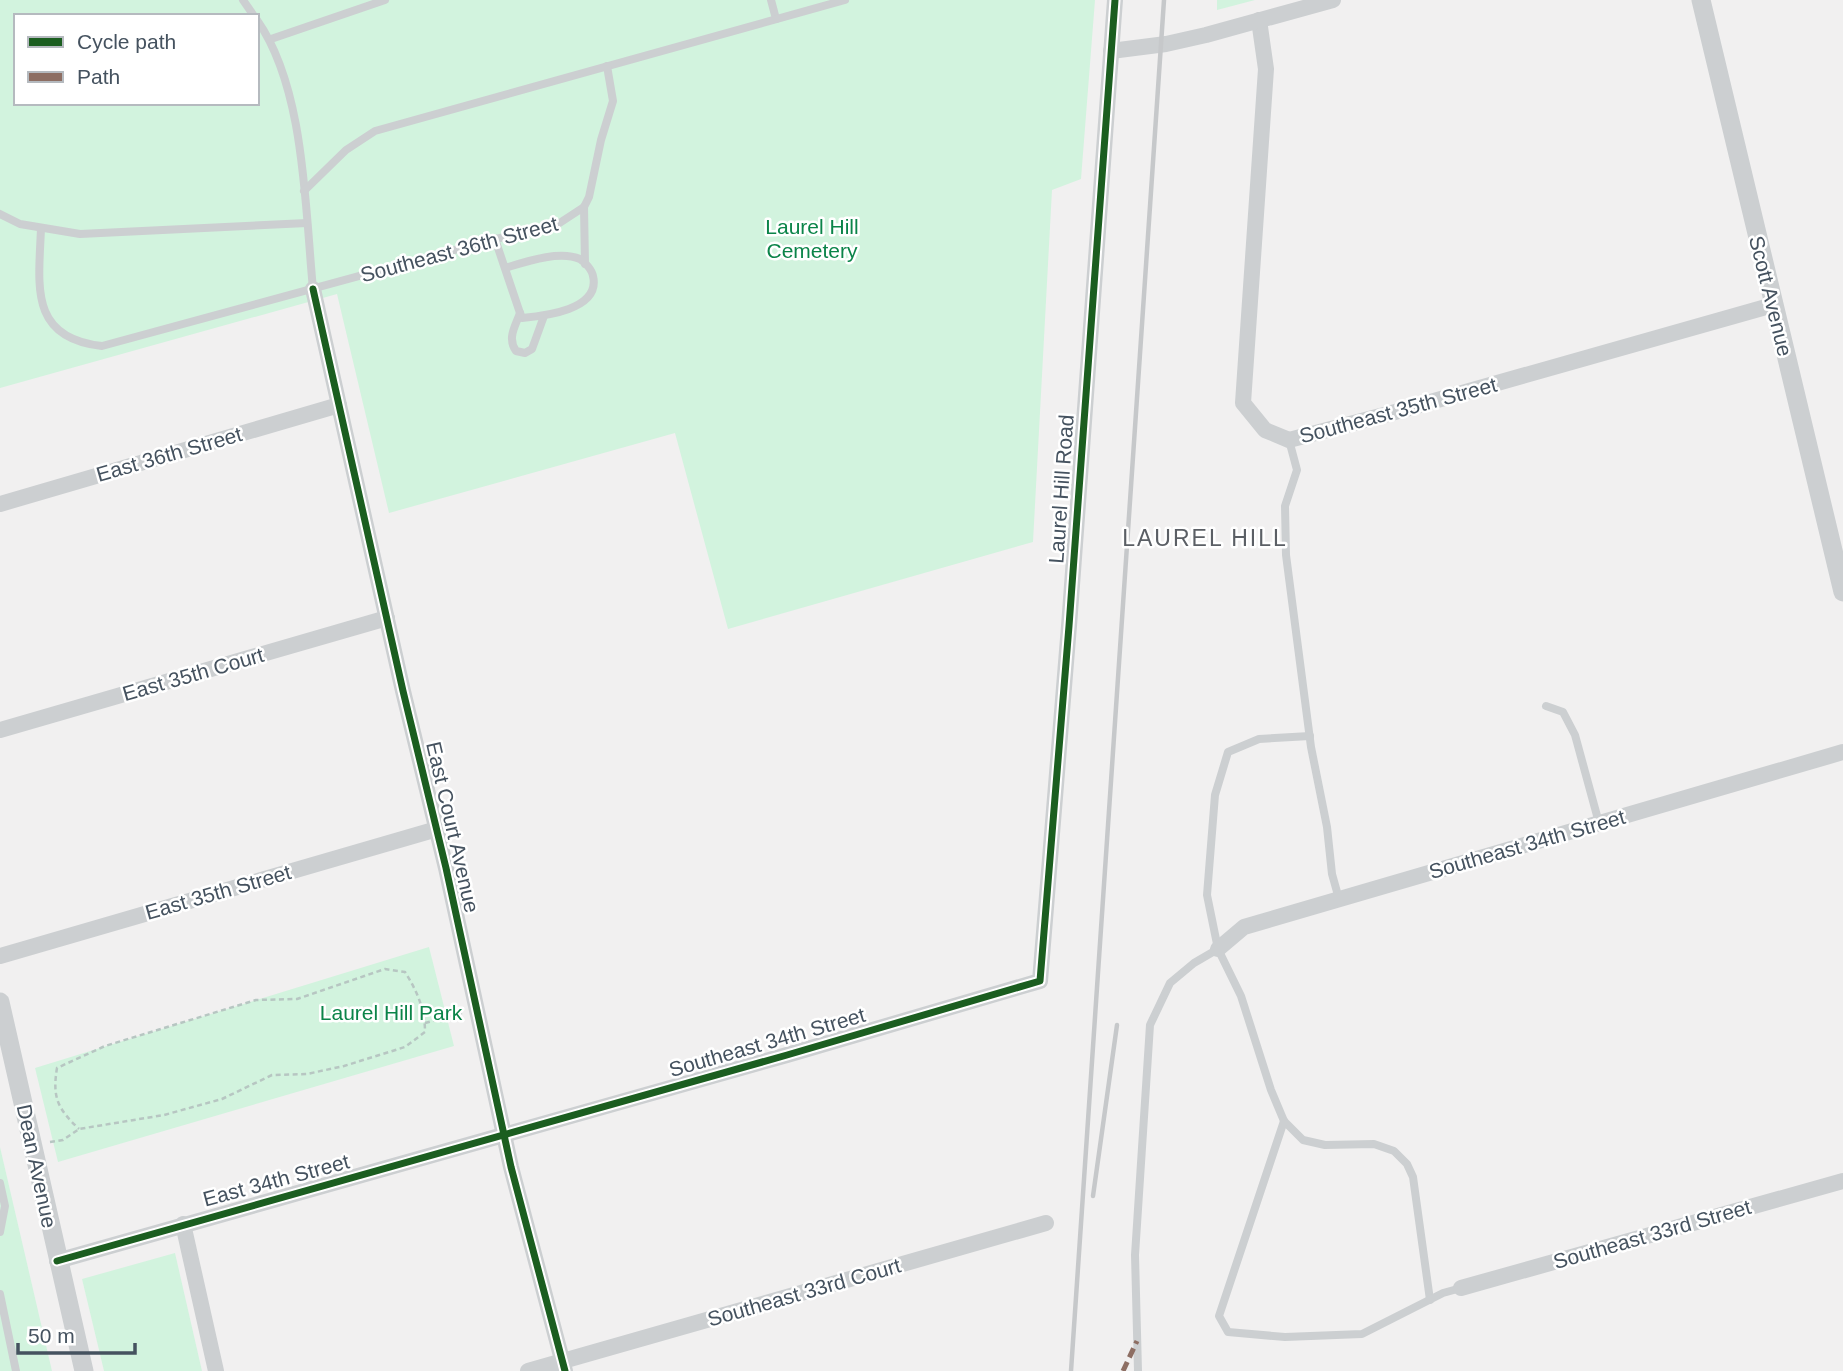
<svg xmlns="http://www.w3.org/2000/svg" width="1843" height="1371" font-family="Helvetica,sans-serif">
  <rect width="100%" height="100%" fill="#f1f0f0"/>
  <!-- green -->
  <g fill="#d2f3de" fill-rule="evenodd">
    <path d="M0,0h1095l-14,179 -29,11 -19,352 -305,87 -53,-196 -286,80 -52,-219 -337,94zM16,16h241v87h-241z"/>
    <path d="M1217,0h38l-38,10z"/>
    <path d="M429,947l25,99 -396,116 -23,-94z"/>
    <path d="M0,1147l52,224h-52z"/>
    <path d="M175,1253l27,118h-98l-22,-92z"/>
  </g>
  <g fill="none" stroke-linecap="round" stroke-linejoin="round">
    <!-- path -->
    <g stroke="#b7c6c2" stroke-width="2.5" stroke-dasharray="5 3.5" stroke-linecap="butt">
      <path d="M425,1023l37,-10"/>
      <path d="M50,1142l13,-2 16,-11 85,-14 58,-16 50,-24 35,-1 37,-8 61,-19 20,-15c0,-23 -8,-41 -20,-60l-20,-3 -88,30 -41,1 -151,46 -48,22c-5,30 1,41 22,61"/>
    </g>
    <!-- service -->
    <g stroke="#cccfd1" stroke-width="8">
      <path d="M243,0l11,16"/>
      <path d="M771,0l5,19"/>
      <path d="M257,20c48,68 48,188 56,269"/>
      <path d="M271,39l114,-39"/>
      <path d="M304,191l42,-41 29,-19 470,-131"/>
      <path d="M584,207l1,57"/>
      <path d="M0,214l20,10 60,10 227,-11"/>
      <path d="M41,228c-2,56 -13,110 61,118l393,-107 45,-9 18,-6 26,-17 5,-10 12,-57 12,-39 -6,-35"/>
      <path d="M495,239l25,74 2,5c22,-2 79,-8 71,-42 -1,-6 -8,-14 -13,-17 -21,-9 -55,3 -75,9"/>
      <path d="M520,313c-5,14 -13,25 -4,38l9,2 7,-4 12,-33"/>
      <path d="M1289,440l8,30 -12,36 1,49 25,192 16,80 5,47 7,25"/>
      <path d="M1546,706l17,6 12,23 24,88"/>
      <path d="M1310,736l-51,3 -31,13 -13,43 -8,100 11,54 23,47 30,94 13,31 19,19 22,5 49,-1 20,7 13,13 6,13 17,123"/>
      <path d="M1284,1121l-65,195 9,16 57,5 77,-3 81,-41 18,-5"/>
      <path d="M0,1183l5,23 -5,26"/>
      <path d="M0,1294l16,77"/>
      <path d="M1138,1371l-3,-116 15,-230 20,-42 24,-20 24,-14"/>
    </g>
    <!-- minor -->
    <g stroke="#cccfd1" stroke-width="16">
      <path d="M1259,20l7,49 -23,334 22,27 24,10 99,-26 385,-109"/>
      <path d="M1111,51l55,-7 40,-9 127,-35"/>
      <path d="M313,289l90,402 43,177 65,299 54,204"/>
      <path d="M0,504l339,-99"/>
      <path d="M0,730l387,-112"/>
      <path d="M1218,949l26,-22 599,-175"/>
      <path d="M0,956l437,-127"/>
      <path d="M183,1224l33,147"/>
      <path d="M57,1261l730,-206 253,-74 29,-355 46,-626"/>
      <path d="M1461,1288l382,-107"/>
      <path d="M528,1371l518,-148"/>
    </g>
    <!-- tertiary -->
    <g stroke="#cccfd1" stroke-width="19">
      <path d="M1701,0l142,592"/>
      <path d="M0,1002l84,369"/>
    </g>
    <!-- rail -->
    <g stroke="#c6c8ca" stroke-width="4.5">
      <path d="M1093,1196l24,-171"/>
      <path d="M1071,1371l93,-1371"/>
    </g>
    <!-- quiet -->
    <path stroke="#8d6e63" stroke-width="5" stroke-dasharray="10 5" stroke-linecap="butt" d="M1123,1371l14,-30"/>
    <!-- cycleway casing -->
    <g stroke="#fff" stroke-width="11">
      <g id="cycleway">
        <path d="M313,289l90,402 43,177 65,299 54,204"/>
        <path d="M57,1261l730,-206 253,-74 29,-355 46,-626"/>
      </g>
    </g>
    <!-- cycleway -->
    <use href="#cycleway" stroke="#1b5e20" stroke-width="7"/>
  </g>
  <g text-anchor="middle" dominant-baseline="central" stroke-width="5" stroke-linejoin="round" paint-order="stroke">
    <!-- park labels -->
    <g font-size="21" fill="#0b8449" stroke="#fff">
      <text x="812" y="226">Laurel Hill<tspan x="812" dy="24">Cemetery</tspan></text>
      <text x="391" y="1012">Laurel Hill Park</text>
    </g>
    <!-- street labels -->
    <g font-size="21" fill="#45525f" stroke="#fff">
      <text transform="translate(459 249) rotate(-15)">Southeast 36th Street</text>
      <text transform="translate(1771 296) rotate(76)">Scott Avenue</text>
      <text transform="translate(1398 410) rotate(-15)">Southeast 35th Street</text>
      <text transform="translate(169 454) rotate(-16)">East 36th Street</text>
      <text transform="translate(1061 489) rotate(-86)">Laurel Hill Road</text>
      <text transform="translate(193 674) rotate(-16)">East 35th Court</text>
      <text transform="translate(453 827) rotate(77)">East Court Avenue</text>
      <text transform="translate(1527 844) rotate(-16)">Southeast 34th Street</text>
      <text transform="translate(218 892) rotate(-16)">East 35th Street</text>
      <text transform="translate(767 1042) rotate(-16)">Southeast 34th Street</text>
      <text transform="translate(37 1166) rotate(78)">Dean Avenue</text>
      <text transform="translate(276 1180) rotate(-15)">East 34th Street</text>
      <text transform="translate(1652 1234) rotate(-16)">Southeast 33rd Street</text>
      <text transform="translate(804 1292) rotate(-16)">Southeast 33rd Court</text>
    </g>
    <!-- neighbourhood labels -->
    <g font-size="23" letter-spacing="2" fill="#5b5f65" stroke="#fff">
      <text x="1205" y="538">LAUREL HILL</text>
    </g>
  </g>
  <!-- legend -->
  <rect x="14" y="14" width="245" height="91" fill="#ffffff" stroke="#b5babf" stroke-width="2"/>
  <rect x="28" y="37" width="35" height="10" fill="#1b5e20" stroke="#b5babf" stroke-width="2"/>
  <text x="77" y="49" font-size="21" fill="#45525f">Cycle path</text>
  <rect x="28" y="72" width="35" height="10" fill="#8d6e63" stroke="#b5babf" stroke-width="2"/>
  <text x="77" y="84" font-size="21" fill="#45525f">Path</text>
  <!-- scale -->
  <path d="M18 1343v10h117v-10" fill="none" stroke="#45525f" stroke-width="3.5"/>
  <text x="28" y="1343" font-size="21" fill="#45525f" stroke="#ffffff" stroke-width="5" paint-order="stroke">50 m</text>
</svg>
